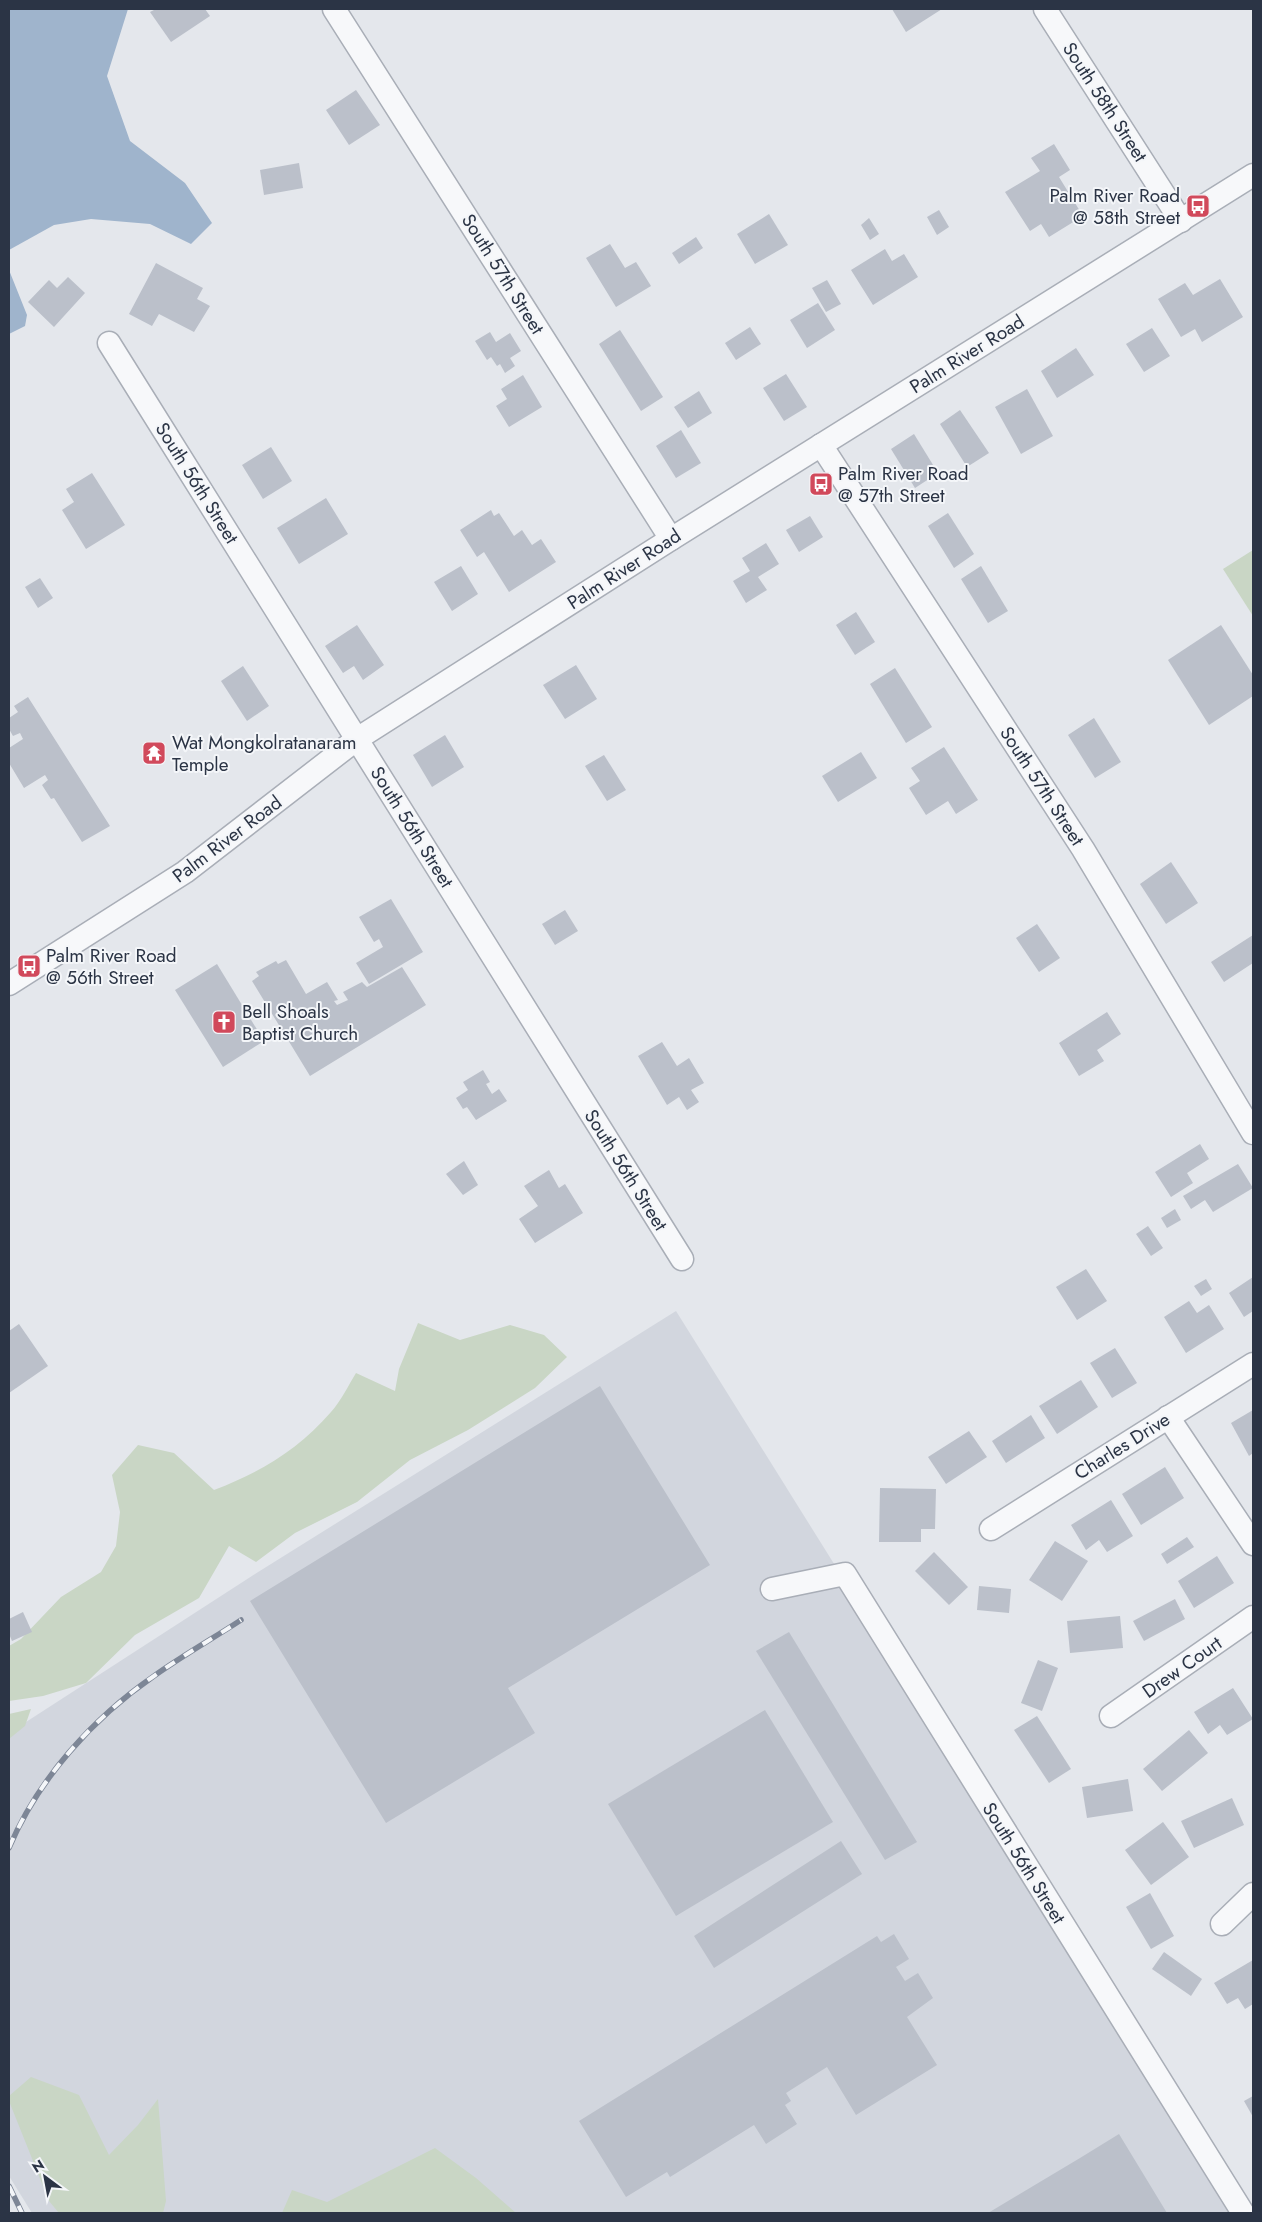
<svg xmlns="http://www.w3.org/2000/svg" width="1262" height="2222" font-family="Jost,sans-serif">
  <rect width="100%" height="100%" fill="#e4e7ec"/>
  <!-- built -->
  <path fill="#d2d6de" d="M676,1311l420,672 139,230h-1203l-23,-37v-443l246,-159z"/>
  <!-- green -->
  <g fill="#c9d6c5">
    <path d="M1253,550v66l-30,-47z"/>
    <path d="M418,1323l42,17 50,-15 34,10 23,22 -32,31 -67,42 -58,30 -53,42 -62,31 -39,29 -27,-16 -30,52 -64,37 -49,48 -43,13 -34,5v-55l12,-7 40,-42 40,-25 15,-26 4,-34 -8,-37 26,-30 36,8 40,37c47,-18 84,-40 117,-78 10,-11 17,-26 25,-39l39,18 4,-22z"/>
    <path d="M31,1709l-6,17 -16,13v-25z"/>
    <path d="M31,2077l48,18 30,60 29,-30 20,-26 8,102 -3,12h-104l-10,-12 -40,-100v-5z"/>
    <path d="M435,2148l41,30 40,35h-234l10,-23 35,12z"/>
  </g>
  <!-- water -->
  <g fill="#9fb4cc">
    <path d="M9,9h119l-21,67 23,65 55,42 27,40 -21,21 -41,-20 -59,-5 -37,6 -45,25z"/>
    <path d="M9,270l18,45 -2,11 -16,8z"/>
  </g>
  <!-- building -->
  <g fill="#bbc0ca">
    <path d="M156,9h49l5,7 -39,26 -21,-30z"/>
    <path d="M892,9h50l-36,23z"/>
    <path d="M356,90l24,35 -31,20 -23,-35z"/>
    <path d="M1054,144l16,26 -11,7 24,39 -34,21 -8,-13 -11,7 -25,-39 35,-21 -9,-13z"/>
    <path d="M299,163l4,25 -39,7 -4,-25z"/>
    <path d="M939,210l10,17 -12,8 -10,-18z"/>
    <path d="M769,214l19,31 -33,19 -18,-30z"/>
    <path d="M869,218l10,16 -9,6 -9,-15z"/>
    <path d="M696,237l7,11 -24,16 -7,-11z"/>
    <path d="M610,244l15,24 11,-6 15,24 -35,21 -30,-49z"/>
    <path d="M885,249l7,12 12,-7 14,23 -45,28 -22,-35z"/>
    <path d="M156,263l47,25 -6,11 13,7 -16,26 -35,-18 -7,12 -23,-12z"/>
    <path d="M68,277l17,16 -31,34 -26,-25 21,-22 8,8z"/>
    <path d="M1220,279l23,38 -41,25 -7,-13 -14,8 -23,-38 27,-16 8,12z"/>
    <path d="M827,280l14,24 -15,8 -14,-24z"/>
    <path d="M818,303l17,27 -28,18 -17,-28z"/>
    <path d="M750,327l11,17 -25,16 -11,-17z"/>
    <path d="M1152,328l18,28 -26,16 -18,-28z"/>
    <path d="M620,330l43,67 -22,14 -42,-67z"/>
    <path d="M490,332l6,10 14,-9 11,18 -11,7 5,8 -10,7 -5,-9 -3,2 -6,-9 -4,3 -12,-19z"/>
    <path d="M1076,348l18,27 -37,23 -16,-27z"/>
    <path d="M786,374l21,33 -23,14 -21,-33z"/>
    <path d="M523,375l19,32 -33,20 -13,-21 11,-7 -6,-10z"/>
    <path d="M1027,389l26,47 -32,18 -26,-47z"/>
    <path d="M699,391l13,22 -24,15 -14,-21z"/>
    <path d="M960,410l29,43 -22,14 -27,-43z"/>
    <path d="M681,430l20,33 -25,15 -20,-32z"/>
    <path d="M914,434l24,39 -23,15 -24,-39z"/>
    <path d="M271,447l21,34 -29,18 -21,-34z"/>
    <path d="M92,473l33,52 -39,24 -24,-39 12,-8 -8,-13z"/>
    <path d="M326,498l22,36 -49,30 -22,-36z"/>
    <path d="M491,510l3,6 5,-3 15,23 8,-6 10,15 9,-6 15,23 -47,30 -25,-40 -7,5 -17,-27z"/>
    <path d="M948,513l26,41 -20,14 -26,-42z"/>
    <path d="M810,516l13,21 -24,15 -13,-22z"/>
    <path d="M766,543l13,21 -21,13 9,13 -21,13 -13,-22 17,-10 -8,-13z"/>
    <path d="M461,566l17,28 -26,17 -18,-29z"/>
    <path d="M981,566l27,45 -20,12 -27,-44z"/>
    <path d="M40,578l13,20 -15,10 -13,-21z"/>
    <path d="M856,612l19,30 -20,13 -19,-30z"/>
    <path d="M357,625l27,40 -21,15 -9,-14 -11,7 -18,-27z"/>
    <path d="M1221,625l32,50v21l-44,29 -41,-65z"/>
    <path d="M576,665l21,34 -32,20 -22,-34z"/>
    <path d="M243,666l26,40 -22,15 -26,-40z"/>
    <path d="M895,668l37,59 -26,16 -36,-59z"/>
    <path d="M28,697l82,129 -28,16 -28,-44 -3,1 -9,-14 6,-5 -3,-5 -21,13 -15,-25v-15l14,-9 -3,-6 -7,3 -4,-7v-11l9,-6 -4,-6z"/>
    <path d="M1094,718l27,44 -26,16 -27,-43z"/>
    <path d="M445,735l19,32 -32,20 -19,-32z"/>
    <path d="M944,747l34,53 -22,14 -8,-13 -22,14 -17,-27 11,-7 -9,-13z"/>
    <path d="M861,752l16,26 -39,24 -16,-26z"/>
    <path d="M604,755l22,35 -19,11 -22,-35z"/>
    <path d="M1171,862l27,41 -32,21 -26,-40z"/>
    <path d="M391,899l32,53 -54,32 -13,-21 27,-16 -4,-8 -5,3 -15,-25z"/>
    <path d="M565,910l13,21 -23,14 -13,-21z"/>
    <path d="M1037,924l23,34 -21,14 -23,-34z"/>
    <path d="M1253,935v28l-29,19 -13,-20z"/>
    <path d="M286,960l20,34 21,-12 11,18 -4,1 3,4 11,-5 -5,-8 19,-10 5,5 35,-20 24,38 -116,71 -58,-95 7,-5 -3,-4 20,-11 2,3z"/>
    <path d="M217,964l47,77 -41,26 -48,-77z"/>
    <path d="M1107,1012l14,22 -24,16 7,11 -25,15 -20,-33z"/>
    <path d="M662,1042l15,24 12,-8 15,25 -13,7 8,12 -12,8 -8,-13 -12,8 -29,-49z"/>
    <path d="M483,1070l7,12 -4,2 6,10 7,-5 8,12 -31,19 -9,-13 -4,2 -7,-11 12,-8 -5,-8z"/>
    <path d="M1200,1144l9,15 -22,14 6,10 -22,14 -16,-25z"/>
    <path d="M464,1161l14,24 -15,10 -17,-21z"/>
    <path d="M1238,1164l15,24 -40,24 -8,-12 -14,9 -8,-13z"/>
    <path d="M549,1170l10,18 6,-4 18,29 -48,30 -16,-24 19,-13 -14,-20z"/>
    <path d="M1175,1209l6,11 -14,8 -6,-10z"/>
    <path d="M1148,1226l15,22 -12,8 -15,-22z"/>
    <path d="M1086,1269l21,32 -30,19 -21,-33z"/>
    <path d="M1253,1277v34l-9,6 -15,-24z"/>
    <path d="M1206,1279l6,10 -11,7 -7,-10z"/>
    <path d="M1189,1301l8,12 12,-8 15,24 -38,24 -22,-36z"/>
    <path d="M19,1324l29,42 -39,27v-62z"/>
    <path d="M1115,1348l22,35 -25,15 -22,-35z"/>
    <path d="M1081,1380l17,27 -41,27 -18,-28z"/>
    <path d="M600,1386l110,179 -202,123 27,45 -149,90 -136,-222z"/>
    <path d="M1253,1410v43l-4,3 -18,-33z"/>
    <path d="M1031,1415l14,23 -39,25 -14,-22z"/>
    <path d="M969,1431l18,26 -41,27 -18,-27z"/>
    <path d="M1165,1467l19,31 -43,27 -19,-31z"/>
    <path d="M880,1488l56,1 -1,40h-14v13h-42z"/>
    <path d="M1111,1500l22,36 -26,16 -8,-12 -13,10 -15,-25z"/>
    <path d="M1187,1537l7,10 -27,17 -6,-10z"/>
    <path d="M1055,1541l33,20 -26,40 -33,-21z"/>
    <path d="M934,1552l34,35 -19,18 -34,-34z"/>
    <path d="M1217,1556l17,27 -40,25 -16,-27z"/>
    <path d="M979,1586l32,3 -2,24 -32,-3z"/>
    <path d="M1175,1599l10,20 -41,22 -11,-20z"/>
    <path d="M23,1612l9,20 -20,9 -3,-7v-15z"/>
    <path d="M1120,1616l3,32 -53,5 -3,-32z"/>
    <path d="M789,1632l128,210 -32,18 -129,-209z"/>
    <path d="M1038,1660l20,8 -16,43 -21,-8z"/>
    <path d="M1233,1688l20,31 -26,16 -7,-10 -12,9 -14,-22z"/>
    <path d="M765,1710l68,112 -157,94 -68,-112z"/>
    <path d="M1037,1716l34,53 -22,14 -35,-53z"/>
    <path d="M1189,1730l19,23 -46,38 -19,-22z"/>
    <path d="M1128,1779l5,32 -46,7 -5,-31z"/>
    <path d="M1232,1798l12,27 -50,23 -13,-27z"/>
    <path d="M1163,1822l26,35 -38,28 -26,-35z"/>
    <path d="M841,1841l21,33 -148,94 -20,-32z"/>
    <path d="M1150,1893l24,43 -23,13 -25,-42z"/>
    <path d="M894,1934l15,25 -13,8 9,14 13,-8 15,25 -26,19 30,48 -81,50 -29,-48 -41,26 5,8 -6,4 12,19 -31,20 -12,-19 -84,52 -3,-5 -41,25 -47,-76 298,-185 4,6z"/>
    <path d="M1164,1952l38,27 -11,17 -39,-27z"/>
    <path d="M1253,1960v44l-8,5 -7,-11 -11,6 -13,-21z"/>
    <path d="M1253,2096v21l-9,-16z"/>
    <path d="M1119,2134l48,79h-179l92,-55z"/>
  </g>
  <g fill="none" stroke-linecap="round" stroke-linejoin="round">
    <!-- minor casing -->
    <g stroke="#a9aeb7" stroke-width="25">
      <g id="minor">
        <path d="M334,9l337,530"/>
        <path d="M1045,9l136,212"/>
        <path d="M109,343l573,916"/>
        <path d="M821,445l262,404 170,284"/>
        <path d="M9,984l176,-112 172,-133 314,-200 582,-364"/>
        <path d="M1168,1417l85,127"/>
        <path d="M991,1529l262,-165"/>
        <path d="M772,1589l73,-15 398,639"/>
        <path d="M1111,1716l142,-99"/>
        <path d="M1222,1924l31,-30"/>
      </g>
    </g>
    <!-- minor -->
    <use href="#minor" stroke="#f7f8fa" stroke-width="22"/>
    <!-- rail casing -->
    <g stroke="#7d8696" stroke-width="5.5">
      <g id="rail">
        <path d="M9,1848c29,-69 84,-130 145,-172 28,-20 58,-37 87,-56"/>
        <path d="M9,2186l13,27"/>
      </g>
    </g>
    <!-- rail -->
    <use href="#rail" stroke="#f4f6f9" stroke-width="4" stroke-dasharray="11" stroke-linecap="butt"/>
  </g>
  <!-- icons -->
  <defs>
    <g id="bus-square" transform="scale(1.25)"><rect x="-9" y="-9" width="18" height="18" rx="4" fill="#d1495b" stroke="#f4f6f9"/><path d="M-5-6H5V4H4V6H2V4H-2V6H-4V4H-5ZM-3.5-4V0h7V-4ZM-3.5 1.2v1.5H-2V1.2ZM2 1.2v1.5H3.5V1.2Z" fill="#fff"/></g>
    <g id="temple-square" transform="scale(1.25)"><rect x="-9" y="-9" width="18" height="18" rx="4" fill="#d1495b" stroke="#f4f6f9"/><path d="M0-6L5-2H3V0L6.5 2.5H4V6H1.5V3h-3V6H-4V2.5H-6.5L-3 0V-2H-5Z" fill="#fff"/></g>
    <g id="church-square" transform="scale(1.25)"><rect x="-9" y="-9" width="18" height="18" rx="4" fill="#d1495b" stroke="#f4f6f9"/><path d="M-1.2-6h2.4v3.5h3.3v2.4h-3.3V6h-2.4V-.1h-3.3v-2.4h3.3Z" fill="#fff"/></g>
  </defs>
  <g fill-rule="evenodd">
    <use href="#bus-square" x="1198" y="206"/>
    <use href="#bus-square" x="821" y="484"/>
    <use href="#temple-square" x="154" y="753"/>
    <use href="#bus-square" x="29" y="966"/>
    <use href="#church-square" x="224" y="1022"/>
  </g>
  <g text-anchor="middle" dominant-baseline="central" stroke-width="4" stroke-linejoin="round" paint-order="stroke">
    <!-- street labels -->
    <g font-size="19" fill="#2b3445" stroke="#f4f6f9">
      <text transform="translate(1105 102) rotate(57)">South 58th Street</text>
      <text transform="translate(503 274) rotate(58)">South 57th Street</text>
      <text transform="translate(967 354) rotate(-32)">Palm River Road</text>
      <text transform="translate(197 483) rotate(58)">South 56th Street</text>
      <text transform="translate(624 569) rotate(-33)">Palm River Road</text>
      <text transform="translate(1042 786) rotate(57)">South 57th Street</text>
      <text transform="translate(412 827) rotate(58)">South 56th Street</text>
      <text transform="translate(227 839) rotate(-37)">Palm River Road</text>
      <text transform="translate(626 1170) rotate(58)">South 56th Street</text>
      <text transform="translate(1122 1446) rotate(-32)">Charles Drive</text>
      <text transform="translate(1182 1667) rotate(-35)">Drew Court</text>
      <text transform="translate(1024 1863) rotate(58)">South 56th Street</text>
    </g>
    <!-- poi labels -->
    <g font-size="19" fill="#2b3445" stroke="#f4f6f9" text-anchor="start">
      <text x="1180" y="195" text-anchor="end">Palm River Road<tspan x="1180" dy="22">@ 58th Street</tspan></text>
      <text x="838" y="473">Palm River Road<tspan x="838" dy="22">@ 57th Street</tspan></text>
      <text x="172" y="742">Wat Mongkolratanaram<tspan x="172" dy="22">Temple</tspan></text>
      <text x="46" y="955">Palm River Road<tspan x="46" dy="22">@ 56th Street</tspan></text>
      <text x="242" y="1011">Bell Shoals<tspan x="242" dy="22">Baptist Church</tspan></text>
    </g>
  </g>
  <!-- border -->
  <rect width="1262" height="2222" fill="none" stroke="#2b3445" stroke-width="20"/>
  <!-- north arrow -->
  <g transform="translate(45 2177) rotate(328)" stroke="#f4f6f9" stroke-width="4" paint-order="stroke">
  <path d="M0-4L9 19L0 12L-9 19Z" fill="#2b3445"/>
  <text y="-8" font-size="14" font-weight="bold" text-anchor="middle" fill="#2b3445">N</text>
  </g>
</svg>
